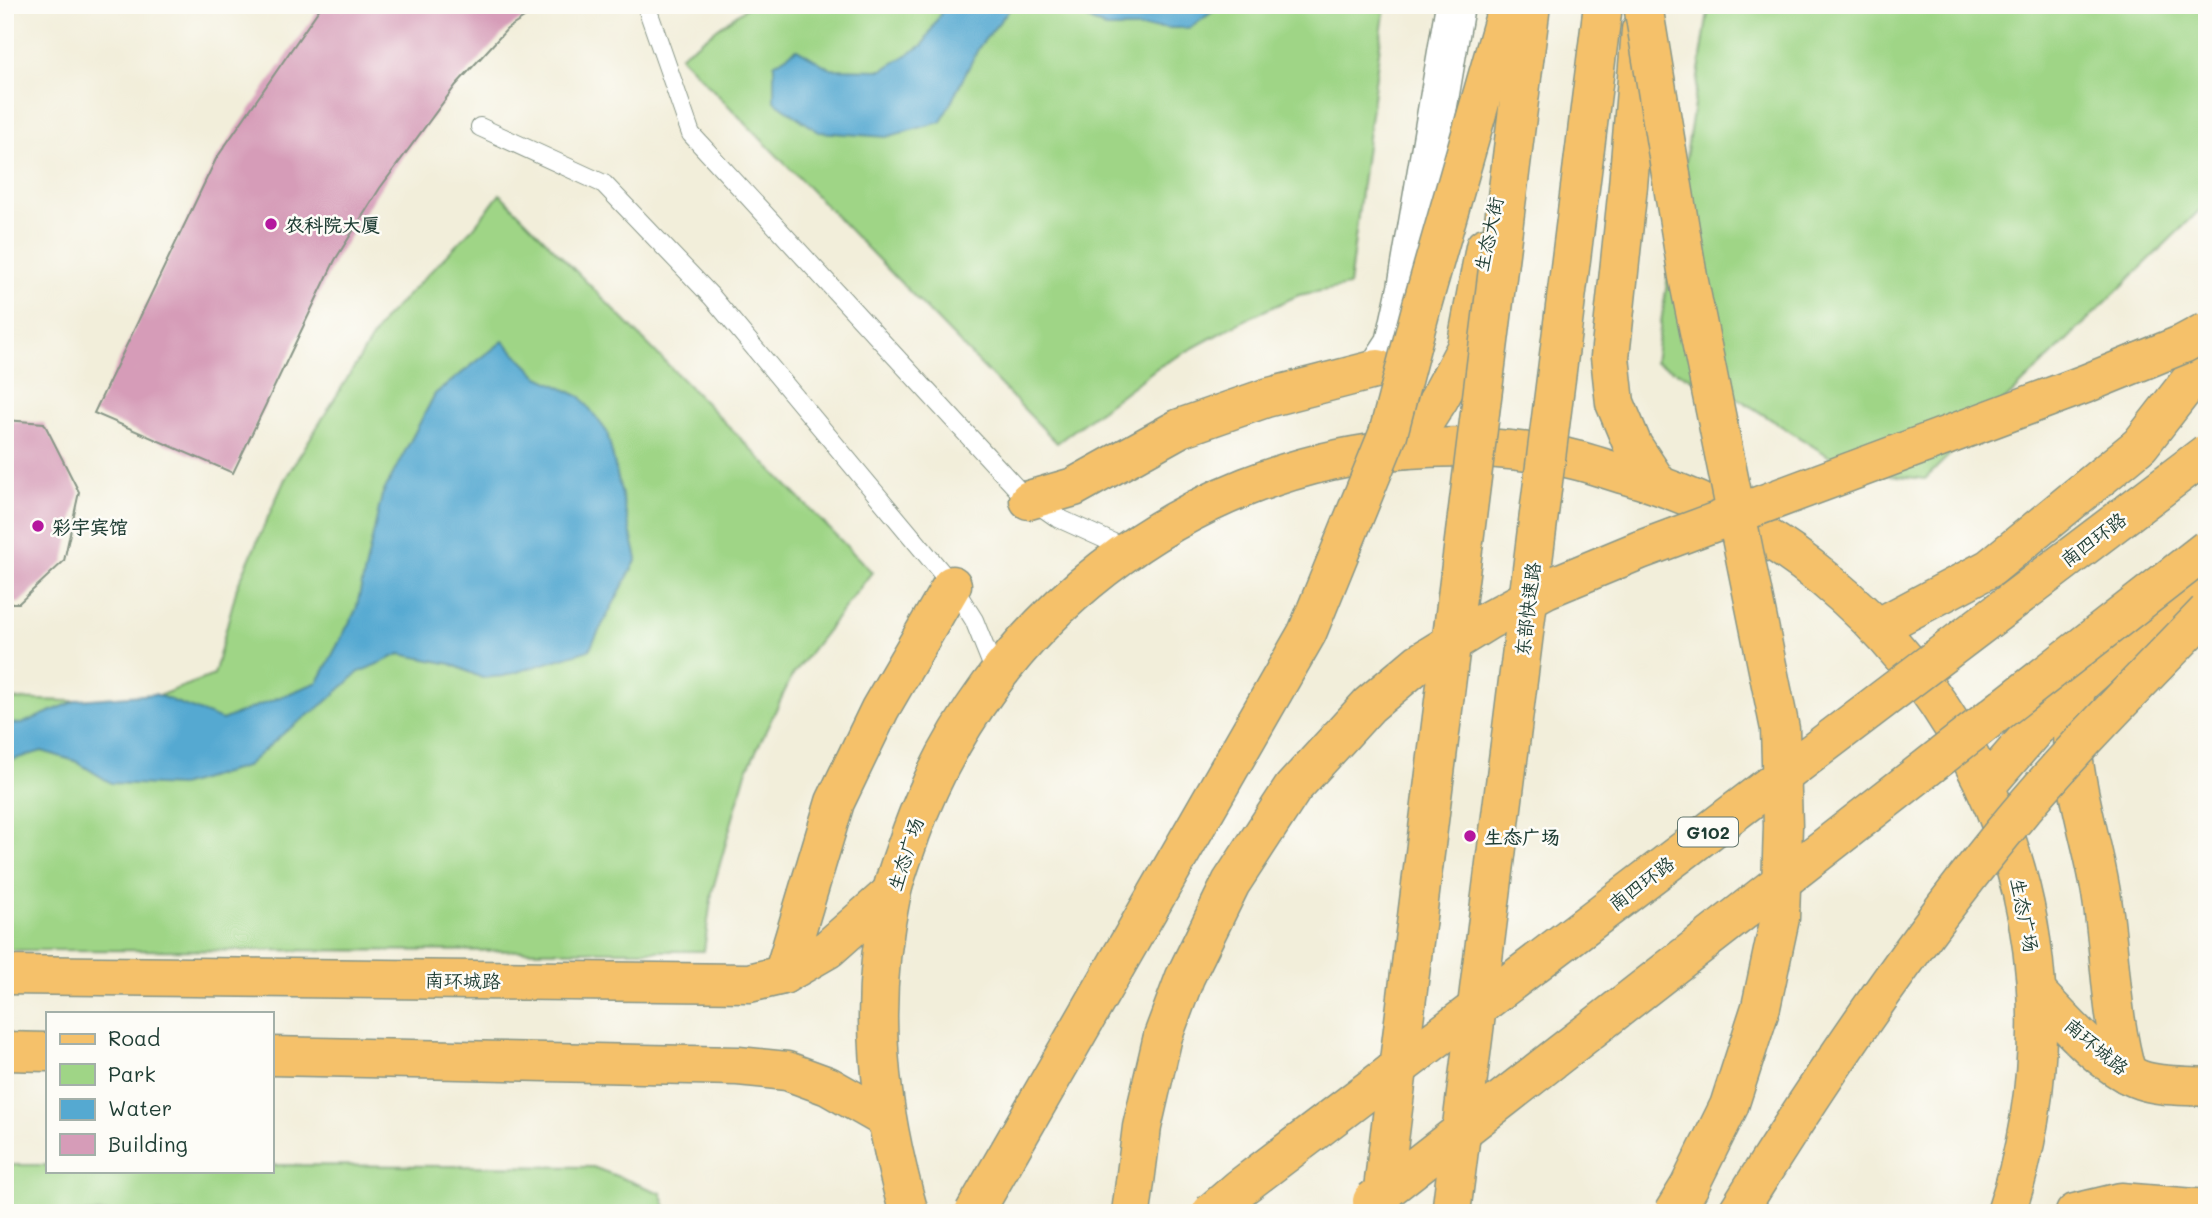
<svg xmlns="http://www.w3.org/2000/svg" width="2212" height="1218" font-family="Mali,'LXGW WenKai TC',sans-serif">
  <rect width="100%" height="100%" fill="#fdfcf7"/>
  <filter id="ink" filterUnits="userSpaceOnUse"><feTurbulence type="fractalNoise" baseFrequency=".0143" numOctaves="2"/><feDisplacementMap in="SourceGraphic" scale="14" xChannelSelector="R" yChannelSelector="G"/><feConvolveMatrix kernelMatrix="1 2 1 2 8 2 1 2 1" color-interpolation-filters="sRGB"/></filter>
  <filter id="wash" filterUnits="userSpaceOnUse"><feTurbulence type="fractalNoise" baseFrequency=".00686" numOctaves="4" result="noise"/><feDisplacementMap in="SourceGraphic" scale="28" xChannelSelector="R" yChannelSelector="G"/><feGaussianBlur stdDeviation="1.57" result="paint"/><feColorMatrix in="noise" values="0 0 0 0 0 0 0 0 0 0 0 0 0 0 0 0 0 1.4 0 .05"/><feComposite in="paint" operator="in"/></filter>
  <g filter="url(#wash)">
    <rect width="100%" height="100%" fill="#f2eeda"/>
    <!-- green -->
    <g fill="#9fd586" stroke="#5f895d" stroke-width="2">
      <path d="M750,5h635l-36,281 -50,9 -53,24 -88,48 -101,76 -377,-387z"/>
      <path d="M1709,5h498v198l-282,276 -73,-8 -110,-70 -87,-39z"/>
      <path d="M500,194l372,378 -80,104 -46,96 -34,120 -8,59 -699,-1v-251l134,4 75,-28 23,-88 48,-108 99,-160 89,-91z"/>
      <path d="M5,1165h42v6h224v-6l322,2 68,26 7,20h-663z"/>
    </g>
    <!-- water -->
    <g fill="#55a9d1" stroke="#3a7382" stroke-width="2">
      <path d="M945,5h68l-34,42 -38,75 -55,15 -67,-5 -45,-31v-37l23,-15 34,20 51,1 41,-25z"/>
      <path d="M1063,5h159l-32,23h-85z"/>
      <path d="M503,341l36,36 42,20 26,35 30,127 -48,91 -85,26 -22,2 -31,-14 -51,-10 -41,18 -34,31 -40,29 -40,35 -65,19 -69,-3 -36,-22 -33,-10 -37,11v-39l16,1 57,-24 77,-6 67,26 96,-38 38,-72 26,-115 53,-101z"/>
    </g>
    <g id="blocks">
      <!-- building -->
      <g fill="#d69cb8">
        <path d="M322,5h222l-37,24 -51,56 -76,103 -45,72 -102,213 -139,-60 122,-254z"/>
        <path d="M5,420l39,3 35,69 -15,69 -45,42h-14z"/>
      </g>
    </g>
  </g>
  <g filter="url(#ink)">
    <use href="#blocks" fill-opacity="0" stroke="#889687" stroke-width="2"/>
    <g fill="none" stroke-linecap="round" stroke-linejoin="round">
      <!-- service casing -->
      <g stroke="#889687" stroke-width="20">
        <g id="service">
          <path d="M646,5l45,129 328,357 37,26 73,33"/>
          <path d="M480,127l124,57 108,113 240,288 22,35 22,55"/>
        </g>
      </g>
      <!-- tertiary casing -->
      <g stroke="#889687" stroke-width="41">
        <path id="tertiary" d="M1378,369l17,-26 12,-55 48,-283"/>
      </g>
      <!-- primary casing -->
      <g stroke="#889687" stroke-width="41">
        <g id="primary">
          <path d="M1641,30l-13,156 -18,171 5,46 18,43 25,38"/>
          <path d="M1407,449l32,-50 27,-51 19,-101"/>
          <path d="M1029,500l45,-13 106,-59 86,-30 112,-29"/>
          <path d="M1877,628l113,-60 150,-123 67,-86"/>
          <path d="M2077,686c-17,68 13,139 24,207 10,60 9,122 26,181"/>
          <path d="M1986,786l66,-77 155,-138"/>
          <path d="M5,975l744,8 34,-8 45,-26 63,-56"/>
          <path d="M783,975l52,-173 45,-93 72,-124"/>
          <path d="M2037,993c29,29 65,74 104,87 20,7 45,5 66,7"/>
          <path d="M5,1051l42,1"/>
          <path d="M271,1056l467,10 49,5 41,15 58,33"/>
          <path d="M909,1213c-31,-108 -42,-206 -18,-317 4,-21 13,-42 20,-63 76,-211 272,-366 497,-384 51,-4 104,-1 154,8 22,4 43,12 64,18 148,42 269,144 342,278 78,143 89,306 38,460"/>
          <path d="M2075,1213l46,-11 86,7"/>
        </g>
      </g>
      <!-- service -->
      <use href="#service" stroke="#fff" stroke-width="18"/>
      <!-- tertiary -->
      <use href="#tertiary" stroke="#fff" stroke-width="38"/>
      <!-- primary -->
      <use href="#primary" stroke="#f5c16b" stroke-width="38"/>
      <!-- trunk-bridge casing -->
      <g stroke="#889687" stroke-width="41" stroke-linecap="butt">
        <g id="trunk-bridge">
          <path d="M1643,5l45,272 92,452 3,97 -3,92 -19,89 -32,99 -40,81 -16,26"/>
          <path d="M1372,1201l835,-652"/>
          <path d="M974,1213l333,-580 81,-199 34,-129 86,-300"/>
          <path d="M1131,1213l11,-86 21,-91 22,-59 46,-94 62,-95 76,-83 50,-42 68,-42 59,-32 94,-39 445,-166 98,-40 24,-13"/>
          <path d="M1211,1213l29,-25 967,-735"/>
          <path d="M1380,1213l151,-1208"/>
          <path d="M1451,1213l152,-1208"/>
          <path d="M1737,1213c80,-129 169,-261 265,-379 63,-78 135,-149 205,-222"/>
        </g>
      </g>
      <!-- trunk-bridge -->
      <use href="#trunk-bridge" stroke="#f5c16b" stroke-width="38"/>
    </g>
  </g>
  <!-- markers -->
  <g fill="#b5179e" stroke="#fdfcf7" stroke-width="2.5">
    <circle cx="271" cy="224" r="7"/>
    <circle cx="38" cy="526" r="7"/>
    <circle cx="1470" cy="836" r="7"/>
  </g>
  <g text-anchor="middle" dominant-baseline="central" stroke-width="5" stroke-linejoin="round" paint-order="stroke">
    <!-- shield labels -->
    <rect fill="#fdfcf7" stroke="#62766e" stroke-width="2" x="1678" y="817.5" width="60" height="29" rx="5"/>
    <g font-size="18" font-weight="bold" fill="#1f3d34">
      <text x="1708" y="832">G102</text>
    </g>
    <!-- poi labels -->
    <g font-size="19" font-weight="bold" fill="#1f3d34" stroke="#fdfcf7" text-anchor="start">
      <text x="285" y="224">农科院大厦</text>
      <text x="52" y="526">彩宇宾馆</text>
      <text x="1484" y="836">生态广场</text>
    </g>
    <!-- street labels -->
    <g font-size="19" fill="#1f3d34" stroke="#fdfcf7">
      <text transform="translate(1488 234) rotate(-78)">生态大街</text>
      <text transform="translate(2093 539) rotate(-37)">南四环路</text>
      <text transform="translate(1527 609) rotate(-83)">东部快速路</text>
      <text transform="translate(905 854) rotate(-72)">生态广场</text>
      <text transform="translate(1641 883) rotate(-37)">南四环路</text>
      <text transform="translate(2025 915) rotate(79)">生态广场</text>
      <text transform="translate(463 980) rotate(1)">南环城路</text>
      <text transform="translate(2097 1046) rotate(40)">南环城路</text>
    </g>
  </g>
  <!-- margin -->
  <rect width="2212" height="1218" fill="none" stroke="#fdfcf7" stroke-width="28"/>
  <!-- legend -->
  <rect x="46" y="1012" width="228" height="161" fill="#fdfcf7" stroke="#a4b0a9" stroke-width="2"/>
  <rect x="60" y="1034" width="35" height="10" fill="#f5c16b" stroke="#a4b0a9" stroke-width="2"/>
  <text x="108" y="1046" font-size="21" fill="#1f3d34">Road</text>
  <rect x="60" y="1064" width="35" height="21" fill="#9fd586" stroke="#a4b0a9" stroke-width="2"/>
  <text x="108" y="1082" font-size="21" fill="#1f3d34">Park</text>
  <rect x="60" y="1099" width="35" height="21" fill="#55a9d1" stroke="#a4b0a9" stroke-width="2"/>
  <text x="108" y="1116" font-size="21" fill="#1f3d34">Water</text>
  <rect x="60" y="1134" width="35" height="21" fill="#d69cb8" stroke="#a4b0a9" stroke-width="2"/>
  <text x="108" y="1152" font-size="21" fill="#1f3d34">Building</text>
</svg>
